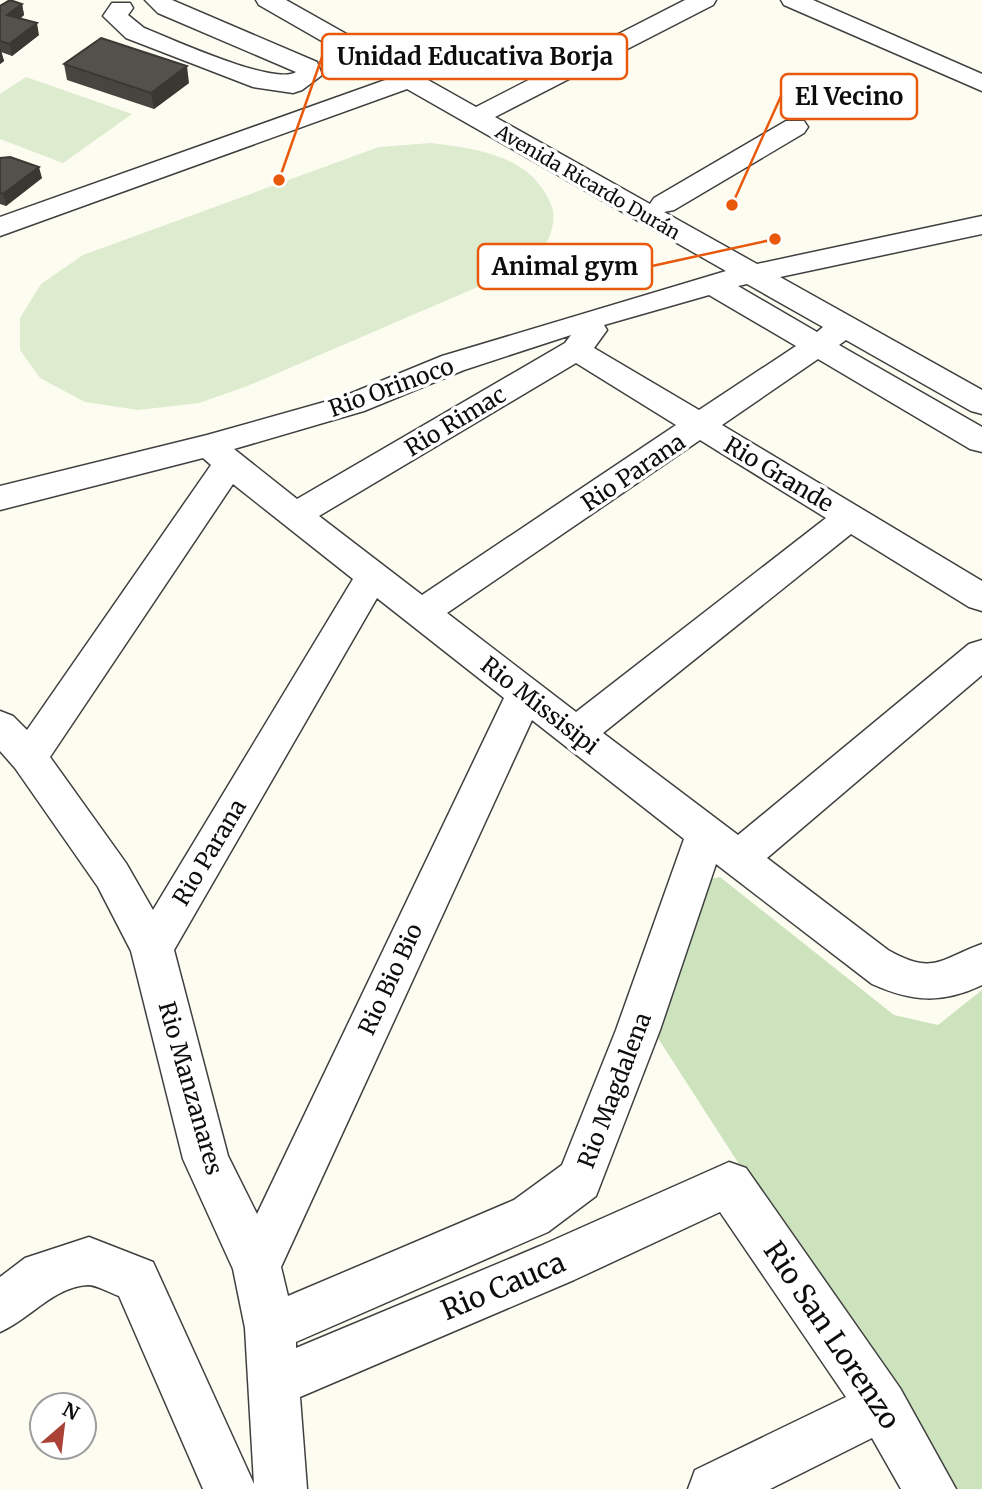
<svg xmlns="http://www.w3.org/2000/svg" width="982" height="1489" font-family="Merriweather,serif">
  <rect width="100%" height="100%" fill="#fdfcf0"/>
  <!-- green -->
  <path fill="#cce3bd" d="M720,877l174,138 44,10 44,-35v499h-34l-292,-454 45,-154z"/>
  <!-- pitch -->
  <g fill="#ddebce">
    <path d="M26,77l106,37 -69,49 -63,-24v-45z"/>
    <path d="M431,143c48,6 102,13 121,64 4,11 -1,32 -9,41 -10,10 -24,17 -35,26l-263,113 -46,16 -61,7 -53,-8 -45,-24 -20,-28v-32l21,-34 42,-29 296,-108z"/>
  </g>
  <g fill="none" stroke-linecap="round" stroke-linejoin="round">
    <!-- minor casing -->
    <g stroke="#404040" stroke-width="3">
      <g id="minor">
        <path d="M145,0h27l145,62 5,13 -20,15 -9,3 -40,-6 -127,-49 -23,-22 9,-13h18l3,5 -5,7 16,13c28,11 130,58 152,44l-138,-59z"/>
        <path d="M256,0h30l190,107 209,-107h31l-3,5 -218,112 155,87 4,-6 132,-77h18l4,6 -4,6 -130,77 -10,2 93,52 225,-48v18l-202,43 202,113v24l-11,-3 -125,-71 -7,5 143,82v25l-12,-3 -152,-90 -96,66 260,156v30l-13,-4 -118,-73 -248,199 135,102 231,-191 13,-4v35l-215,183 121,92c46,26 52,9 94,-6v41c-40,19 -70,17 -110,-1l-156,-120 -56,166 -64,166 -48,36 -252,110v6l244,-102 189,-84 17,6 154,220 56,101h-55l-29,-51 -102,51h-82l7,-19 151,-73 -126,-185 -146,68 -274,117 7,92h-104l-84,-193c-9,-3 -22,-11 -31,-11 -35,2 -58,34 -88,47v-55l25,-19 64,-21 64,25 101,222 -9,-156 -12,-59 -50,-110 -52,-208 -33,-64 -83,-119 -15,-17v-40l13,5 14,14 184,-265 -8,-7 -203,52v-24l207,-51 135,-38 100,-41 284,-85 -319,-182 -407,147v-19l388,-138 -129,-74zM747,284l76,43 -6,5 -79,-46zM709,295l87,51 -97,64 -105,-62 13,-18 -3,-5zM571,335l-6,8 -268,156 -63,-50 130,-38 100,-41zM576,363l100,62 -254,170 -103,-79zM700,440l126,78 -250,194 -129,-99zM233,484l120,95 -200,331 -27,-47 -76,-106zM377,598l127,100 -247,516 -29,-58 -54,-206zM532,720l152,119 -68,191 -54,135 -48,35 -226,96 -7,-29z"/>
        <path d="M781,0h32l169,74v17l-198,-86z"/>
      </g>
    </g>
    <!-- minor -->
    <use href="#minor" fill="#fff" fill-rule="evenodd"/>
  </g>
  <!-- wall -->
  <g fill="#484540">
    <path d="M22,4l2,11 -4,4 19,16 -27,21 -11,-4 3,9 -4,3v-58z"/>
    <path d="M64,64l125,19 -35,26 -87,-29z"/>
    <path d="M0,158l42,20 -36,28 -6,-2z"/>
  </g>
  <!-- shaded-wall -->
  <g fill="#3b3834">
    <path d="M22,4l2,11 -14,11 -3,-11z"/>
    <path d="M37,23l2,12 -27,21 -3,-12z"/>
    <path d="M0,46l4,15 -4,3z"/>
    <path d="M187,66l2,17 -35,26 -3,-16z"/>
    <path d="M39,167l3,11 -36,28 -3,-12z"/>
  </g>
  <!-- building -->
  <g fill="#54504b" stroke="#3b3834" stroke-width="2">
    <path d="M10,0l12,4 -15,11 30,8 -28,21 -9,-3v-35z"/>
    <path d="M101,38l86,28 -36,27 -87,-29z"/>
    <path d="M10,157l29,10 -36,27 -3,-1v-35z"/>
  </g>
  <g text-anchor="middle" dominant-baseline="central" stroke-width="7" stroke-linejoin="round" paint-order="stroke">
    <!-- far-street labels -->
    <g font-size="19" fill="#0d0d0d" stroke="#fff">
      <text transform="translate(588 182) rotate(30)">Avenida Ricardo Durán</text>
    </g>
    <!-- street labels -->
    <g font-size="23" fill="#0d0d0d" stroke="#fff">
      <text transform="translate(391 387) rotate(-20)">Rio Orinoco</text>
      <text transform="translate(455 421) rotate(-31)">Rio Rimac</text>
      <text transform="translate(633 472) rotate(-34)">Rio Parana</text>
      <text transform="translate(779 474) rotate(31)">Rio Grande</text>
      <text transform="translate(540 705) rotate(38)">Rio Missisipi</text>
      <text transform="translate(209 852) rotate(-59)">Rio Parana</text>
      <text transform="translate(390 979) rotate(-65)">Rio Bio Bio</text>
      <text transform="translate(191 1088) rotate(74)">Rio Manzanares</text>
      <text transform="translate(614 1090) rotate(-69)">Rio Magdalena</text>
    </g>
    <!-- near-street labels -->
    <g font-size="28" fill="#0d0d0d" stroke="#fff">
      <text transform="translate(503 1286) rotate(-23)">Rio Cauca</text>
      <text transform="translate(832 1335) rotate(56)">Rio San Lorenzo</text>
    </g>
  </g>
  <!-- callouts -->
  <path fill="none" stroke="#e8590c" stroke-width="2.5" d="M279 180L322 57M732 205L781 96M775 239L652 266"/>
  <g fill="#e8590c" stroke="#fff" stroke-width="2.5">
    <circle cx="279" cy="180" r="7"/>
    <circle cx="732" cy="205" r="7"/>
    <circle cx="775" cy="239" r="7"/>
  </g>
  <g fill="#fff" stroke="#e8590c" stroke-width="2.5">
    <rect x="322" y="34" width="305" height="45" rx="7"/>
    <rect x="781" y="74" width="136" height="45" rx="7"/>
    <rect x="478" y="244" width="174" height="45" rx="7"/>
  </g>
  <g font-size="24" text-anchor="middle" font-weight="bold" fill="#0d0d0d">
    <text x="475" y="65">Unidad Educativa Borja</text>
    <text x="849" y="105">El Vecino</text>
    <text x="565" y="275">Animal gym</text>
  </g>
  <!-- north arrow -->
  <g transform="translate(63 1426) rotate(28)"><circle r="33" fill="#ffffff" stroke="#9e9e9e" stroke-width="2"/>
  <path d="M0-5L12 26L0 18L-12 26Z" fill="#ab4238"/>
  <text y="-10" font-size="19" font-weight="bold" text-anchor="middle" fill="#0d0d0d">N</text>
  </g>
</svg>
